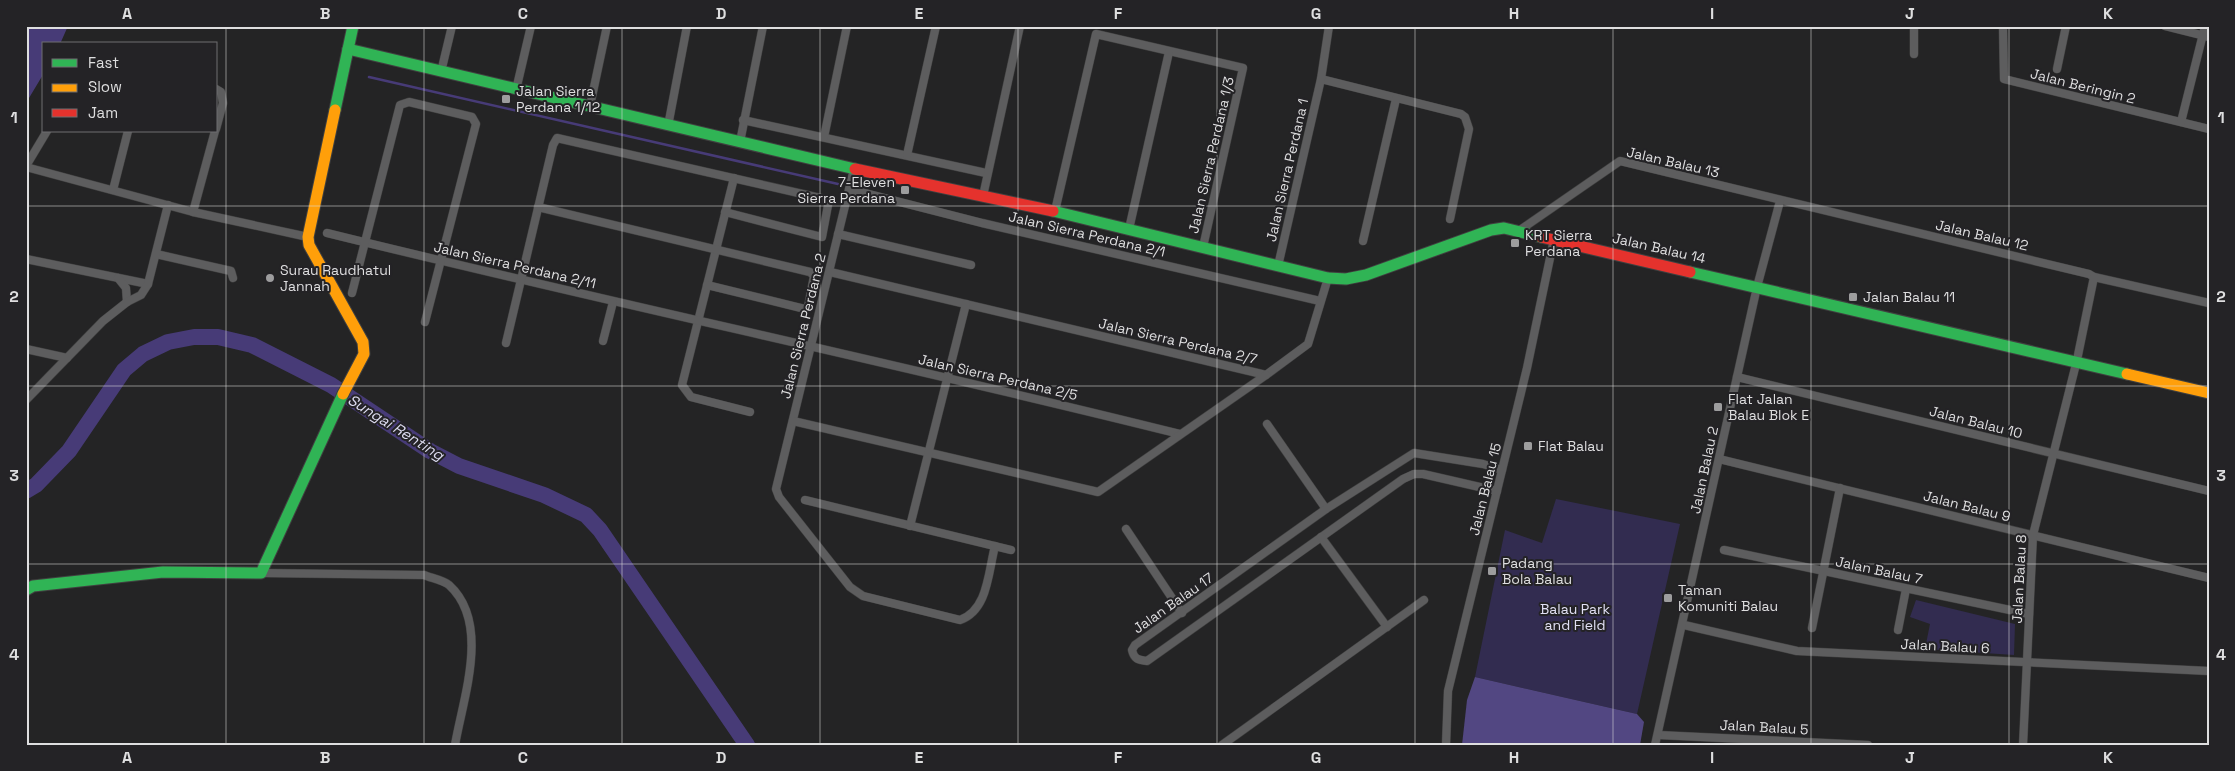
<svg xmlns="http://www.w3.org/2000/svg" width="2235" height="771" font-family="'Space Grotesk',sans-serif">
  <rect width="100%" height="100%" fill="#242425"/>
  <!-- green -->
  <g fill="#322c50">
    <path d="M1556,499l124,25 -43,190 -162,-37 30,-147 37,13z"/>
    <path d="M1916,600l99,24 -1,31 -89,-6 5,-25 -20,-7z"/>
  </g>
  <!-- forest -->
  <path fill="#524782" d="M1475,677l162,37 7,8 -4,23h-178l5,-45z"/>
  <!-- water -->
  <path fill="#473b77" d="M26,26h42l-8,18h-16v29l-18,30z"/>
  <g fill="none" stroke-linecap="round" stroke-linejoin="round">
    <!-- stream -->
    <path stroke="#473b77" stroke-width="2.5" d="M369,77l469,107"/>
    <!-- river -->
    <path stroke="#473b77" stroke-width="16" d="M26,491l10,-6 33,-34 55,-81 19,-16 25,-12 26,-5h24l34,8 79,40 99,66 29,15 85,29 42,20 14,15 147,215"/>
    <!-- street casing -->
    <g stroke="#404040" stroke-width="9">
      <g id="street">
        <path d="M2003,26l1,53 205,50"/>
        <path d="M2165,26l44,11"/>
        <path d="M1914,54v-28"/>
        <path d="M2057,69l9,-43"/>
        <path d="M441,72l11,-46"/>
        <path d="M1321,79l140,35 4,3 4,12 -19,90"/>
        <path d="M216,89l5,3 2,11 -7,26"/>
        <path d="M516,90l15,-64"/>
        <path d="M590,106l17,-80"/>
        <path d="M743,120l243,53"/>
        <path d="M2181,122l24,-96"/>
        <path d="M668,126l19,-100"/>
        <path d="M824,137l23,-111"/>
        <path d="M740,142l23,-116"/>
        <path d="M907,155l29,-129"/>
        <path d="M26,166l21,-35"/>
        <path d="M26,167l167,45 115,25"/>
        <path d="M854,169l-78,320 3,8 71,90 13,9 97,24c28,-10 28,-47 35,-74"/>
        <path d="M734,178l-52,207 9,12 59,15"/>
        <path d="M849,189l133,34 338,78"/>
        <path d="M113,190l15,-59"/>
        <path d="M983,196l37,-170"/>
        <path d="M538,207l272,65 4,4 -6,31 -3,2 -98,-24"/>
        <path d="M1055,211l41,-177 147,34 -40,179"/>
        <path d="M193,212l22,-81"/>
        <path d="M1129,229l40,-177"/>
        <path d="M1520,230l100,-69 469,113 5,3 115,26"/>
        <path d="M327,233c283,70 569,130 853,201"/>
        <path d="M838,234l133,31"/>
        <path d="M1363,241l33,-142"/>
        <path d="M156,254l75,17 2,7"/>
        <path d="M26,259l122,25"/>
        <path d="M1278,266l43,-187 8,-53"/>
        <path d="M830,272l436,103 42,-31 20,-66"/>
        <path d="M118,278l8,10 1,14"/>
        <path d="M352,293l48,-188 9,-3 63,15 4,7 -51,198"/>
        <path d="M603,341l10,-39"/>
        <path d="M506,343l47,-198 4,-7 272,62 -7,37 -97,-25"/>
        <path d="M26,349l41,9"/>
        <path d="M1737,377l472,114"/>
        <path d="M26,400l77,-79 24,-19 14,-7 7,-11 20,-79"/>
        <path d="M793,421l305,71 168,-117"/>
        <path d="M1267,424l59,85"/>
        <path d="M1719,459l490,119"/>
        <path d="M1497,491l-74,-17h-9l-11,5 -256,182c-9,-1 -13,-2 -15,-11l3,-5 191,-136 88,-56 69,11 19,6"/>
        <path d="M805,500l206,50"/>
        <path d="M910,526l56,-222"/>
        <path d="M1126,529l56,84"/>
        <path d="M1321,537l66,90"/>
        <path d="M1724,550l305,64"/>
        <path d="M261,573l163,2c7,3 19,5 25,10 42,38 14,113 6,160"/>
        <path d="M1684,625l113,26 412,20"/>
        <path d="M1812,628l28,-140"/>
        <path d="M1898,630l8,-41"/>
        <path d="M1658,735l210,10"/>
        <path d="M1222,745l202,-145"/>
        <path d="M1446,745l2,-54 79,-323 27,-129"/>
        <path d="M1655,745l102,-458 23,-86"/>
        <path d="M2023,745l10,-210 44,-175 17,-83"/>
      </g>
    </g>
    <!-- fast casing -->
    <g stroke="#404040" stroke-width="13">
      <g id="fast">
        <path d="M348,49l507,120"/>
        <path d="M335,110l18,-84"/>
        <path d="M1053,211l275,67 18,1 20,-4 125,-45 13,-2 37,9"/>
        <path d="M1690,272l437,102"/>
        <path d="M26,590l7,-4 130,-14 98,1 82,-179"/>
      </g>
    </g>
    <!-- slow casing -->
    <g stroke="#404040" stroke-width="13">
      <g id="slow">
        <path d="M335,110l-27,127 1,8 54,97 1,12 -21,40"/>
        <path d="M2127,374l82,19"/>
      </g>
    </g>
    <!-- jam casing -->
    <g stroke="#404040" stroke-width="13">
      <g id="jam">
        <path d="M855,169l198,42"/>
        <path d="M1541,237l149,35"/>
      </g>
    </g>
    <!-- street -->
    <use href="#street" stroke="#5d5d5e" stroke-width="8"/>
    <!-- fast -->
    <use href="#fast" stroke="#30b455" stroke-width="11"/>
    <!-- slow -->
    <use href="#slow" stroke="#ff9f0a" stroke-width="11"/>
    <!-- jam -->
    <use href="#jam" stroke="#e5322d" stroke-width="11"/>
  </g>
  <!-- grid -->
  <path fill="none" stroke="#dededf" stroke-width="1" stroke-opacity="0.55" d="M226,26v719M424,26v719M622,26v719M820,26v719M1018,26v719M1217,26v719M1415,26v719M1613,26v719M1811,26v719M2009,26v719M26,206h2183M26,386h2183M26,564h2183"/>
  <!-- markers -->
  <g fill="#9d9d9e" stroke="#242326" stroke-width="2">
    <rect x="501" y="94" width="10" height="10" rx="2.5"/>
    <rect x="900" y="185" width="10" height="10" rx="2.5"/>
    <rect x="1510" y="238" width="10" height="10" rx="2.5"/>
    <circle cx="270" cy="278" r="5"/>
    <rect x="1848" y="292" width="10" height="10" rx="2.5"/>
    <rect x="1713" y="402" width="10" height="10" rx="2.5"/>
    <rect x="1523" y="441" width="10" height="10" rx="2.5"/>
    <rect x="1487" y="566" width="10" height="10" rx="2.5"/>
    <rect x="1663" y="593" width="10" height="10" rx="2.5"/>
  </g>
  <g text-anchor="middle" dominant-baseline="central" stroke-width="4" stroke-linejoin="round" paint-order="stroke">
    <!-- street labels -->
    <g font-size="14" fill="#dededf" stroke="#242326">
      <text transform="translate(2083 86) rotate(14)">Jalan Beringin 2</text>
      <text transform="translate(1211 155) rotate(-77)">Jalan Sierra Perdana 1/3</text>
      <text transform="translate(1673 162) rotate(13)">Jalan Balau 13</text>
      <text transform="translate(1287 170) rotate(-77)">Jalan Sierra Perdana 1</text>
      <text transform="translate(1087 234) rotate(13)">Jalan Sierra Perdana 2/1</text>
      <text transform="translate(1982 235) rotate(13)">Jalan Balau 12</text>
      <text transform="translate(1659 248) rotate(13)">Jalan Balau 14</text>
      <text transform="translate(515 265) rotate(13)">Jalan Sierra Perdana 2/11</text>
      <text transform="translate(803 326) rotate(-76)">Jalan Sierra Perdana 2</text>
      <text transform="translate(1178 341) rotate(13)">Jalan Sierra Perdana 2/7</text>
      <text transform="translate(998 377) rotate(13)">Jalan Sierra Perdana 2/5</text>
      <text transform="translate(1976 422) rotate(14)">Jalan Balau 10</text>
      <text transform="translate(1704 470) rotate(-78)">Jalan Balau 2</text>
      <text transform="translate(1485 489) rotate(-76)">Jalan Balau 15</text>
      <text transform="translate(1967 506) rotate(14)">Jalan Balau 9</text>
      <text transform="translate(1879 570) rotate(12)">Jalan Balau 7</text>
      <text transform="translate(2019 579) rotate(-87)">Jalan Balau 8</text>
      <text transform="translate(1173 603) rotate(-35)">Jalan Balau 17</text>
      <text transform="translate(1945 646) rotate(3)">Jalan Balau 6</text>
      <text transform="translate(1764 727) rotate(3)">Jalan Balau 5</text>
    </g>
    <!-- poi labels -->
    <g font-size="14" fill="#dededf" stroke="#242326" text-anchor="start">
      <text x="516" y="91">Jalan Sierra<tspan x="516" dy="16">Perdana 1/12</tspan></text>
      <text x="895" y="182" text-anchor="end">7-Eleven<tspan x="895" dy="16">Sierra Perdana</tspan></text>
      <text x="1525" y="235">KRT Sierra<tspan x="1525" dy="16">Perdana</tspan></text>
      <text x="280" y="270">Surau Raudhatul<tspan x="280" dy="16">Jannah</tspan></text>
      <text x="1863" y="297">Jalan Balau 11</text>
      <text x="1728" y="399">Flat Jalan<tspan x="1728" dy="16">Balau Blok E</tspan></text>
      <text x="1538" y="446">Flat Balau</text>
      <text x="1502" y="563">Padang<tspan x="1502" dy="16">Bola Balau</tspan></text>
      <text x="1678" y="590">Taman<tspan x="1678" dy="16">Komuniti Balau</tspan></text>
    </g>
    <!-- park labels -->
    <g font-size="14" fill="#e0dff3" stroke="#242326">
      <text x="1575" y="609">Balau Park<tspan x="1575" dy="16">and Field</tspan></text>
    </g>
    <!-- water labels -->
    <g font-size="15" font-style="italic" fill="#dcdbef" stroke="#242326">
      <text transform="translate(396 427) rotate(32)">Sungai Renting</text>
    </g>
  </g>
  <!-- border -->
  <rect width="2235" height="771" fill="none" stroke="#242326" stroke-width="55"/>
  <!-- legend -->
  <rect x="42" y="42" width="175" height="90" fill="#242326" stroke="#6e6e70"/>
  <rect x="52" y="59" width="25" height="8" fill="#30b455" stroke="#6e6e70"/>
  <text x="88" y="68" font-size="15" fill="#dededf">Fast</text>
  <rect x="52" y="84" width="25" height="8" fill="#ff9f0a" stroke="#6e6e70"/>
  <text x="88" y="92" font-size="15" fill="#dededf">Slow</text>
  <rect x="52" y="109" width="25" height="8" fill="#e5322d" stroke="#6e6e70"/>
  <text x="88" y="118" font-size="15" fill="#dededf">Jam</text>
  <rect x="28" y="28" width="2180" height="716" fill="none" stroke="#dededf" stroke-width="2"/>
  <g font-size="16" text-anchor="middle" font-weight="bold" fill="#dededf">
    <text x="127" y="19">A</text>
    <text x="325" y="19">B</text>
    <text x="523" y="19">C</text>
    <text x="721" y="19">D</text>
    <text x="919" y="19">E</text>
    <text x="1118" y="19">F</text>
    <text x="1316" y="19">G</text>
    <text x="1514" y="19">H</text>
    <text x="1712" y="19">I</text>
    <text x="1910" y="19">J</text>
    <text x="2108" y="19">K</text>
    <text x="14" y="123">1</text>
    <text x="2221" y="123">1</text>
    <text x="14" y="302">2</text>
    <text x="2221" y="302">2</text>
    <text x="14" y="481">3</text>
    <text x="2221" y="481">3</text>
    <text x="14" y="660">4</text>
    <text x="2221" y="660">4</text>
    <text x="127" y="763">A</text>
    <text x="325" y="763">B</text>
    <text x="523" y="763">C</text>
    <text x="721" y="763">D</text>
    <text x="919" y="763">E</text>
    <text x="1118" y="763">F</text>
    <text x="1316" y="763">G</text>
    <text x="1514" y="763">H</text>
    <text x="1712" y="763">I</text>
    <text x="1910" y="763">J</text>
    <text x="2108" y="763">K</text>
  </g>
</svg>
